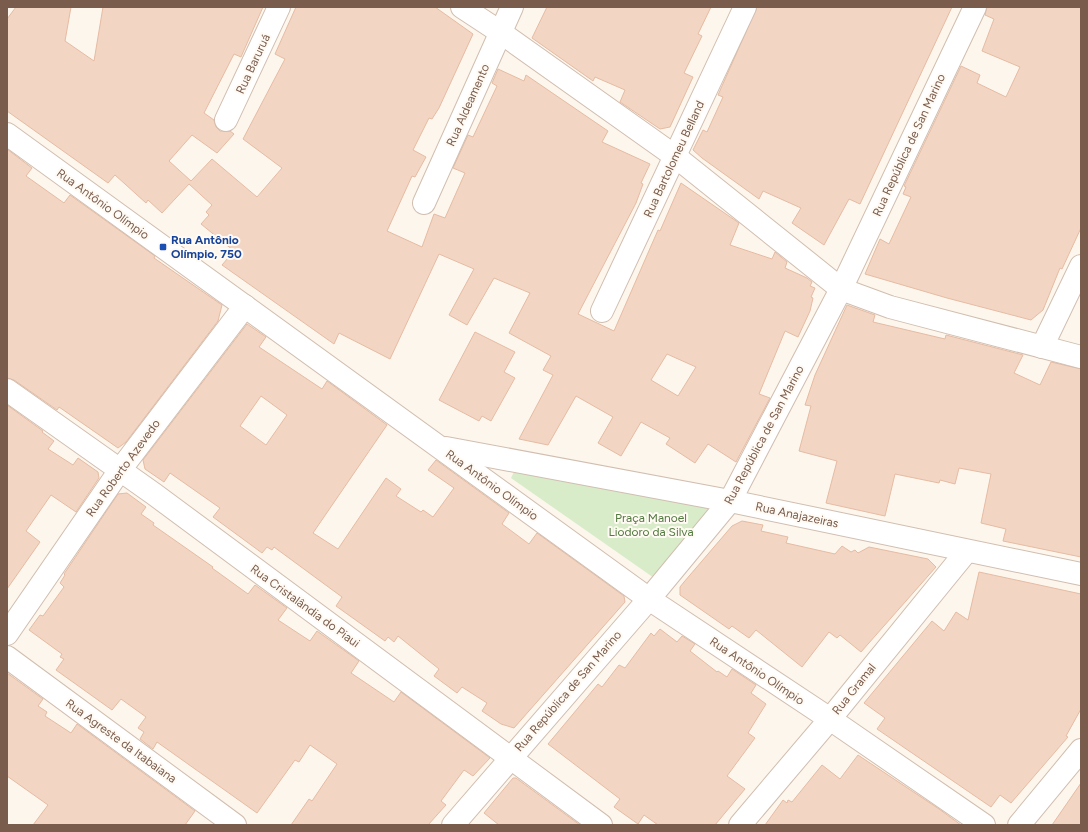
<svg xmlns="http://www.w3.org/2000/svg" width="1088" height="832" font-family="Figtree,sans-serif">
  <rect width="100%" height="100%" fill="#fdf6ec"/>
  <!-- green -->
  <path fill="#d8ecc9" d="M520,460l210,34 -73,86 -146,-102z"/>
  <!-- building -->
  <g fill="#f3d5c3" stroke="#e6bba3" fill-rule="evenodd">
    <path d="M16,7h55l-6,34 29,20 9,-54h160l-22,50 -7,-3 -30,59 10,7 2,7 4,4h10l4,3 -17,19 -25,-18 -23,26 22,20 21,-22 45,38 25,-29 -39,-29 42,-80 -10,-5 21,-47h139l38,27 -34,74 -7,11 -3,-1 -16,32 13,7 -11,20 -3,-1 -25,55 35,16 12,-33 11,4 20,-45 -12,-5 15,-33 5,2 24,-51 -5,-3 6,-14 26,12 2,-6 82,56 -6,11 48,22 -9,19 2,1 -7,19 -58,111 36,17 44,-101 2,1 21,-48 58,40 -9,22 42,14 3,-7 12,10 -2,6 22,10 5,4 -2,4 5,2 -4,9 2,1 -3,13 -12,26 -13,-6 -26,63 11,4 -34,64 -28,-18 -13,19 -29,-19 4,-6 -29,-16 -20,34 -23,-13 15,-26 -37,-21 -28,49 -29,-6 34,-64 -10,-5 8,-14 -42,-23 21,-40 -36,-15 -27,47 -18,-10 25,-46 -35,-15 -49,105 -51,-26 -5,11 -112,-79 12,-14 -33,-27 8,-9 -3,-3 6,-7 -23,-21 -27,29 -14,-13 -2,3 -31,-28 -7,8 -101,-72v-92zM667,354l29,13 -18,29 -27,-16z"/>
    <path d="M547,7h164l-13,27 4,2 -18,37 9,4 -23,50 -10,2 -40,-27 5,-12 -30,-13 -2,4 -61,-43z"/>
    <path d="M757,7h195l-92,197 -11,-5 -25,46 -32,-22 9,-15 -38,-17 -4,8 -57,-41 -9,-8 10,-20 4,2 16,-35 -5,-2z"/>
    <path d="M987,7h94v221l-19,41 -2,-1 -17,42 -12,10 -84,-22 -82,-24 15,-35 9,5 22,-47 -8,-3 3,-7 -2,-1 57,-120 19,9 -3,8 29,14 14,-30 -38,-16 12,-32 -9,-4z"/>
    <path d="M7,149l25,19 -6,8 38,27 6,-8 85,61 -1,2 68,47 -4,16 -92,121 -8,6 -59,-41 -2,3 -43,-30 -7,-2z"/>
    <path d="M847,305l28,10 -2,7 72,17 1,-4 77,20 -9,18 26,12 11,-23 30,7v188l-78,-16 3,-12 -25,-6 10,-49 -32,-6 -4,16 -15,-4 -1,3 -44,-9 -10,42 -59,-13 11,-42 -38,-10 12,-45 -6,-1 10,-30z"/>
    <path d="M247,324l19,13 -7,10 63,42 5,-8 60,44 -74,108 25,16 48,-71 15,11 -5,7 25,16 2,-2 10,7 21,-29 -26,-18 8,-10 73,53 -7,11 27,20 8,-11 87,63 1,6 -111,126 -13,-4 -19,-13 5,-8 -25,-16 -5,6 -23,-17 5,-7 -41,-33 -4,6 -6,-5 -3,4 -49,-35 6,-9 -68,-50 -2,3 -5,-3 -5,6 -49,-36 7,-9 -50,-35 -6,9 -19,-13 -2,-9zM261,396l26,19 -21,30 -26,-19z"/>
    <path d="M475,332l40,20 -11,20 11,6 -24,43 -9,-5 -3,5 -40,-21z"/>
    <path d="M7,405l36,26 -1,1 12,9 -6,8 25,16 5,-7 20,14 1,6 -23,34 -25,-17 -25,36 14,11 -33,47z"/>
    <path d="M127,493l19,14 -5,7 13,9 -1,2 60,42 -1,1 36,26 7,-9 32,23 -9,12 32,21 7,-10 42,30 -8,12 43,29 7,-10 89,66 -17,18 -9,-6 -23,31 5,4 -18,20h-137l18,-26 3,2 25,-37 -27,-19 -11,17 -4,-2 -38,53 -100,-71 -4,7 -13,-10 4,-7 -6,-4 8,-11 -25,-18 -9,11 -56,-40 8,-11 -4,-2 2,-3 -33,-24 11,-15 3,1 21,-29 -4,-4 5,-8 -1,-1 54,-80z"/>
    <path d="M742,521l21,4 -2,6 27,6 -2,6 49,11 7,-8 9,6 4,-2 3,3 11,-6 59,12 8,8 -75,85 -21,-17 -3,3 -8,-6 -27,35 -46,-37 -7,8 -17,-12 -3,3 -49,-34v-8l4,-5 48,-56z"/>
    <path d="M979,572l102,22v115l-15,27 2,1 -57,66 -11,-8 -9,12 -114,-78 8,-11 -21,-15 68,-82 12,10 12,-19 12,8z"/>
    <path d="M660,629l17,13 5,-6 13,8 -5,7 27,21 1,-1 9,6 5,-8 24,16 -5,8 15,11 -18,29 7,5 -28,38 18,13 -30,36h-57l-14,-10 -6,9 -24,-17 6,-8 -72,-55 50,-60 4,3 17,-22 6,3 26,-35 3,3z"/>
    <path d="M7,673l36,26 -5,7 9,6 -2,4 26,17 6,-9 118,87 -10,14h-152l15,-20 -41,-29z"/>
    <path d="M858,755l81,54 22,16h-196l18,-25 4,3 1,-3 4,2 30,-37 18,14z"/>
    <path d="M513,778h3l64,47h-81l-15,-12z"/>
    <path d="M1081,783v42h-29z"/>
  </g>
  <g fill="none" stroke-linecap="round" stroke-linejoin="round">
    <!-- minor casing -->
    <g stroke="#d1beb0" stroke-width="24">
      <g id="minor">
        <path d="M462,7l38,25 176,125 165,132 49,18 191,50"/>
        <path d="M226,120l53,-113"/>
        <path d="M7,134l642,465 181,120 154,106"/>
        <path d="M424,203l88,-196"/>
        <path d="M602,311l143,-304"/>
        <path d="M1042,347l39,-81"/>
        <path d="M7,390l147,104 447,331"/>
        <path d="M446,448l284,53 351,73"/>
        <path d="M7,634l113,-164 125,-164"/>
        <path d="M7,657l228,168"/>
        <path d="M453,825l196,-226 81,-98 111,-212 134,-282"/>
        <path d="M740,825l90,-106 136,-167"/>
        <path d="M1019,825l62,-75"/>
      </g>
    </g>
    <!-- minor -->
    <use href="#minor" stroke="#fff" stroke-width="22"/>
  </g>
  <!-- markers -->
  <rect fill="#1a4fb4" stroke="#fffaf3" stroke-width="1.5" x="159" y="243" width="8" height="8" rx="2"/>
  <g text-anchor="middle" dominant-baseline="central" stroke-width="4" stroke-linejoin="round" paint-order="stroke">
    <!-- street labels -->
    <g font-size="12" fill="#7a5c4d" stroke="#fffaf3">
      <text transform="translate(253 64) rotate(-65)">Rua Baruruá</text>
      <text transform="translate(468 105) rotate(-66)">Rua Aldeamento</text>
      <text transform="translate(909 145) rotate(-65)">Rua República de San Marino</text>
      <text transform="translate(674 159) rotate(-65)">Rua Bartolomeu Belland</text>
      <text transform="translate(103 204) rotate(36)">Rua Antônio Olímpio</text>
      <text transform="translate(764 435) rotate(-62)">Rua República de San Marino</text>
      <text transform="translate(123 468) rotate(-54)">Rua Roberto Azevedo</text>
      <text transform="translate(492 485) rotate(36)">Rua Antônio Olímpio</text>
      <text transform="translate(797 515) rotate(12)">Rua Anajazeiras</text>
      <text transform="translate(305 606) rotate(36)">Rua Cristalândia do Piaui</text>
      <text transform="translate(757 671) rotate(34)">Rua Antônio Olímpio</text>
      <text transform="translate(854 689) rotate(-51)">Rua Gramal</text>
      <text transform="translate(568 691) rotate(-49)">Rua República de San Marino</text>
      <text transform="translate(121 741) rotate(36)">Rua Agreste da Itabaiana</text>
    </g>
    <!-- transit labels -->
    <g font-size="12" font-weight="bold" fill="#164399" stroke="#fffaf3" text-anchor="start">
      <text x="171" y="240">Rua Antônio<tspan x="171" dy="14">Olímpio, 750</tspan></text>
    </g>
    <!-- park labels -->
    <g font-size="12" fill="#537a41" stroke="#fffaf3">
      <text x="651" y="518">Praça Manoel<tspan x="651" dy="14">Liodoro da Silva</tspan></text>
    </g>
  </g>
  <!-- border -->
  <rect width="1088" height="832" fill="none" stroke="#7a5c4d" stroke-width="16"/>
</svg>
